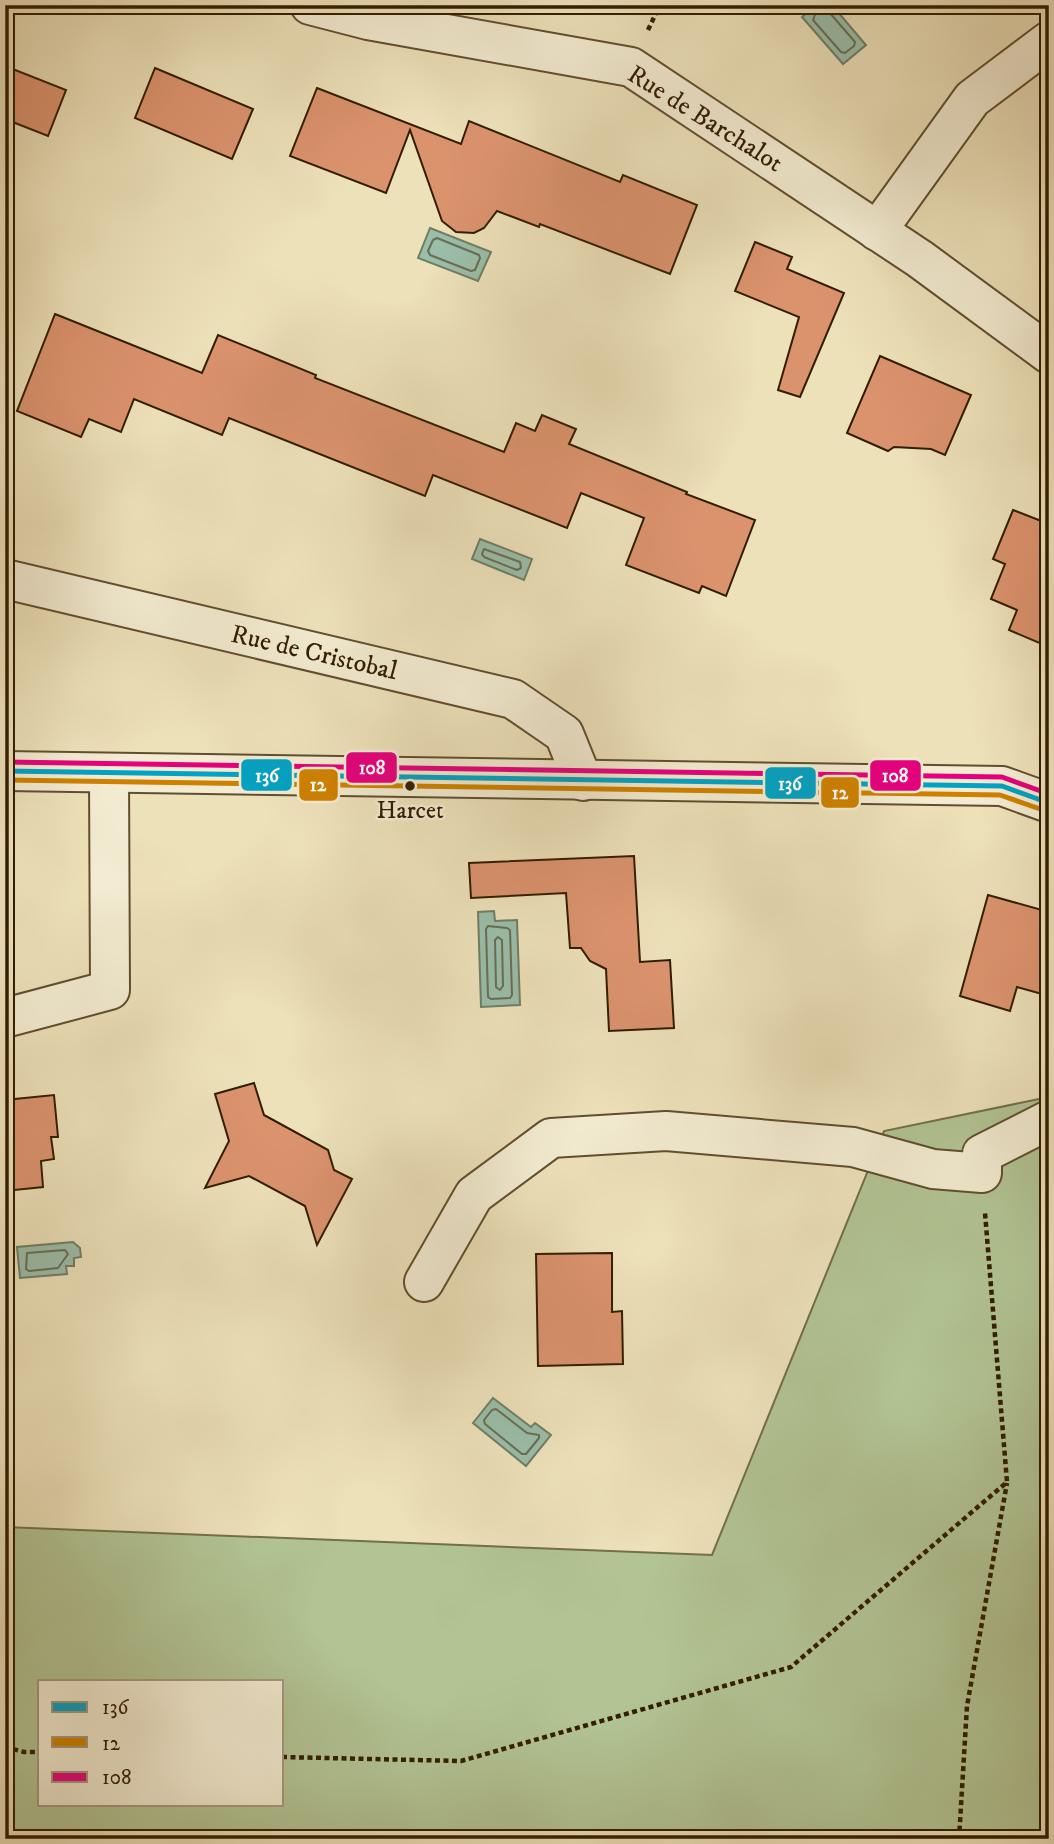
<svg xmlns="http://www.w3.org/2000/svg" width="1054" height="1844" font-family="'IM FELL DW Pica',serif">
  <rect width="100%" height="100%" fill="#ede1ba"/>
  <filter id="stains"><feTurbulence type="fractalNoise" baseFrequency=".00286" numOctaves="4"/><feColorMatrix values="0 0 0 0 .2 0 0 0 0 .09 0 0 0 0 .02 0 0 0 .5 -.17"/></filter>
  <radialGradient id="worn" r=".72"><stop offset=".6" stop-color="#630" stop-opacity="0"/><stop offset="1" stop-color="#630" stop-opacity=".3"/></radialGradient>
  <!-- green -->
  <path fill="#b2c494" stroke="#72704a" stroke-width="2" fill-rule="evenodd" d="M1049,1097v742h-1044v-312l707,28 172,-424zM40,1681h242v123h-242z"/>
  <!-- water -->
  <g fill="#9abeaa" stroke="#707e66" stroke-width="2">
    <path d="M815,5h17l34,40 -23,19 -41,-47z"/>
    <path d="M430,228l61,24 -13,29 -60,-23z"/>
    <path d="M480,539l52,20 -8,21 -52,-21z"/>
    <path d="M494,911l1,10 22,-1 3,85 -39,2 -3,-95z"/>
    <path d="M73,1242l7,6 1,9 -7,1v8h-8l1,8 -47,4 -3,-31z"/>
    <path d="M493,1398l38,29 4,-4 16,12 -25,31 -53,-43z"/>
  </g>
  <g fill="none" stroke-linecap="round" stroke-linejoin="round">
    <!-- shore -->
    <g stroke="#666e55" stroke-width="2">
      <path d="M819,5l-6,15 28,32 4,1 9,-7 1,-4 -26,-30 -1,-7"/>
      <path d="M437,238l42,17 1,3 -5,12 -4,1 -41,-16 -2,-4 5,-11z"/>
      <path d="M484,549l36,13 1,6 -4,2 -33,-13 -2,-3z"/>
      <path d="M488,926l19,2 3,2 2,65 -2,3 -19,1 -3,-2 -2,-68z"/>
      <path d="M498,937l4,3 1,46 -3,4 -4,-3 -1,-47z"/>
      <path d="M65,1250l3,4 -10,14 -29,3 -3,-2 1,-16z"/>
      <path d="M496,1409l31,24 12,2v3l-13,16h-4l-37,-30 -1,-4 8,-10z"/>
    </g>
  </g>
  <!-- building -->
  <g fill="#db936e" stroke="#321d00" stroke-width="2">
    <path d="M5,66l61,24 -18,46 -43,-17z"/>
    <path d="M155,68l98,41 -21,50 -97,-41z"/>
    <path d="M317,88l144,56 8,-23 151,61 3,-7 74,30 -27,69 -130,-50 -1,3 -42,-16 -13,17 -10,5 -18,-1 -14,-11 -32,-91 -24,63 -96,-37z"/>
    <path d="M755,242l37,15 -5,12 57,24 -44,104 -22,-7 21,-73 -64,-26z"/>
    <path d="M55,314l147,59 16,-38 98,40 -1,3 189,74 12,-29 19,8 7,-16 34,14 -7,15 118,48 -1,2 69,26 -29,76 -24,-10 -3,7 -73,-28 18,-47 -63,-25 -14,35 -134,-53 -8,21 -196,-78 -7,17 -88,-36 -13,33 -32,-13 -8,18 -64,-26z"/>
    <path d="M880,356l91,39 -26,60 -14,-6 -37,-2 -6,4 -41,-18z"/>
    <path d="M1013,510l36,14v123l-40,-17 8,-20 -26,-11 14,-35 -12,-5z"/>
    <path d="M634,856l6,106 30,-2 4,68 -65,3 -3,-62 -16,-8 -9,-13h-11l-4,-55 -95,5 -2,-35z"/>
    <path d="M988,895l61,17v84l-32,-9 -7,24 -50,-15z"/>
    <path d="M254,1083l10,32 64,35 6,20 18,9 -35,66 -12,-39 -56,-30 -44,12 24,-47 -14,-47z"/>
    <path d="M54,1095l4,42h-7l3,22 -13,2 2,26 -38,4v-91z"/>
    <path d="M612,1253v59l10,-1 1,53 -85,2 -2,-112z"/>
  </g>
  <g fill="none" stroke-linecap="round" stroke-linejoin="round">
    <!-- minor casing -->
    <g stroke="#614e2e" stroke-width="42">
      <g id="minor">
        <path d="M310,5l58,15 263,47 289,192 129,95"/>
        <path d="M877,231l95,-132 77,-58"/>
        <path d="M5,579l508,120 51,35 19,47"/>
        <path d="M5,771l997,15 47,17"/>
        <path d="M5,1018l105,-28 -1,-216"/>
        <path d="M424,1282l50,-87 77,-57 115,-7 187,16 80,22 49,4v-19l67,-34"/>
      </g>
    </g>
    <!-- path -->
    <g stroke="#321d00" stroke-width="4.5" stroke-dasharray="5 3.5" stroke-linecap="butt">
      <path d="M648,30l12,-25"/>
      <path d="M5,1747l19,5h16"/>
      <path d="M282,1757l179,4 330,-94 216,-185 -22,-269"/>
      <path d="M959,1839l8,-133 40,-223"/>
    </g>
    <!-- minor -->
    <use href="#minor" stroke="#f3ecd2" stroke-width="38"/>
    <!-- bus-1 casing -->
    <g stroke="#f3ecd2" stroke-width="10">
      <path id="bus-1" d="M5,771l997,15 47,17"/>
    </g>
    <!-- bus-2 casing -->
    <g stroke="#f3ecd2" stroke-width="10">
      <path id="bus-2" d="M5,780l995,15 46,16"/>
    </g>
    <!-- bus-3 casing -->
    <g stroke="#f3ecd2" stroke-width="10">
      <path id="bus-3" d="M5,762l997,15 47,17"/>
    </g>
    <!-- bus-1 -->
    <use href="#bus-1" stroke="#02a2c4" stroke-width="5"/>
    <!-- bus-2 -->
    <use href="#bus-2" stroke="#ce8100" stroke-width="5"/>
    <!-- bus-3 -->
    <use href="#bus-3" stroke="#e5007d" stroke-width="5"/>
  </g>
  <!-- markers -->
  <circle fill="#321d00" stroke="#f3ecd2" stroke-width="2.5" cx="410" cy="786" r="6"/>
  <g text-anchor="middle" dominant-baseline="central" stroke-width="5" stroke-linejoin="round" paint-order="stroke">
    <!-- bus labels -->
    <g font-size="24" fill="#321d00" stroke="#f3ecd2">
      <text x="410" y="811">Harcet</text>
    </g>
    <!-- street labels -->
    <g font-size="26" fill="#321d00" stroke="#f3ecd2">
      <text transform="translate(705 119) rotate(32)">Rue de Barchalot</text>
      <text transform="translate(314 653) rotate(13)">Rue de Cristobal</text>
    </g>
  </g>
  <g stroke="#f3ecd2" stroke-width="2.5">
    <rect x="345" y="751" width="53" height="33" rx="7" fill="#e5007d"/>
    <rect x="240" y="758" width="53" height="34" rx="7" fill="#02a2c4"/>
    <rect x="869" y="759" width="53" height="33" rx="7" fill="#e5007d"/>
    <rect x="764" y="766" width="53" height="34" rx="7" fill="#02a2c4"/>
    <rect x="298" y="768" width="41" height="34" rx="7" fill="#ce8100"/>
    <rect x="820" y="776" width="40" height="33" rx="7" fill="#ce8100"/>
  </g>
  <g font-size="19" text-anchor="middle" font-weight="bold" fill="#fff">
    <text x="372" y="774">108</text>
    <text x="267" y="782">136</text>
    <text x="895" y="782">108</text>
    <text x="790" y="790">136</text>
    <text x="318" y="791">12</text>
    <text x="840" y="799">12</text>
  </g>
  <!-- margin -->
  <rect width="1054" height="1844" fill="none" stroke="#ede1ba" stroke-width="28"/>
  <rect x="7" y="7" width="1040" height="1830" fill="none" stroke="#321d00" stroke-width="3.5"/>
  <rect x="14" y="14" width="1026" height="1816" fill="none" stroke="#321d00" stroke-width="2"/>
  <!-- legend -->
  <rect x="38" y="1680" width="245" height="126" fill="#f3ecd2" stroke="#a6997e" stroke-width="2"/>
  <rect x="52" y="1702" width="35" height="10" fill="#02a2c4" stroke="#a6997e" stroke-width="2"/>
  <text x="102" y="1714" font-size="21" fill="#321d00">136</text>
  <rect x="52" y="1737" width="35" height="10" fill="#ce8100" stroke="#a6997e" stroke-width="2"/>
  <text x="102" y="1750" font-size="21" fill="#321d00">12</text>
  <rect x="52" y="1772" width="35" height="10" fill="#e5007d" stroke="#a6997e" stroke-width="2"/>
  <text x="102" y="1784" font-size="21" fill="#321d00">108</text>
  <rect width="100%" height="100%" filter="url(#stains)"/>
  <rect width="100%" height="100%" fill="url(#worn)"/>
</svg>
